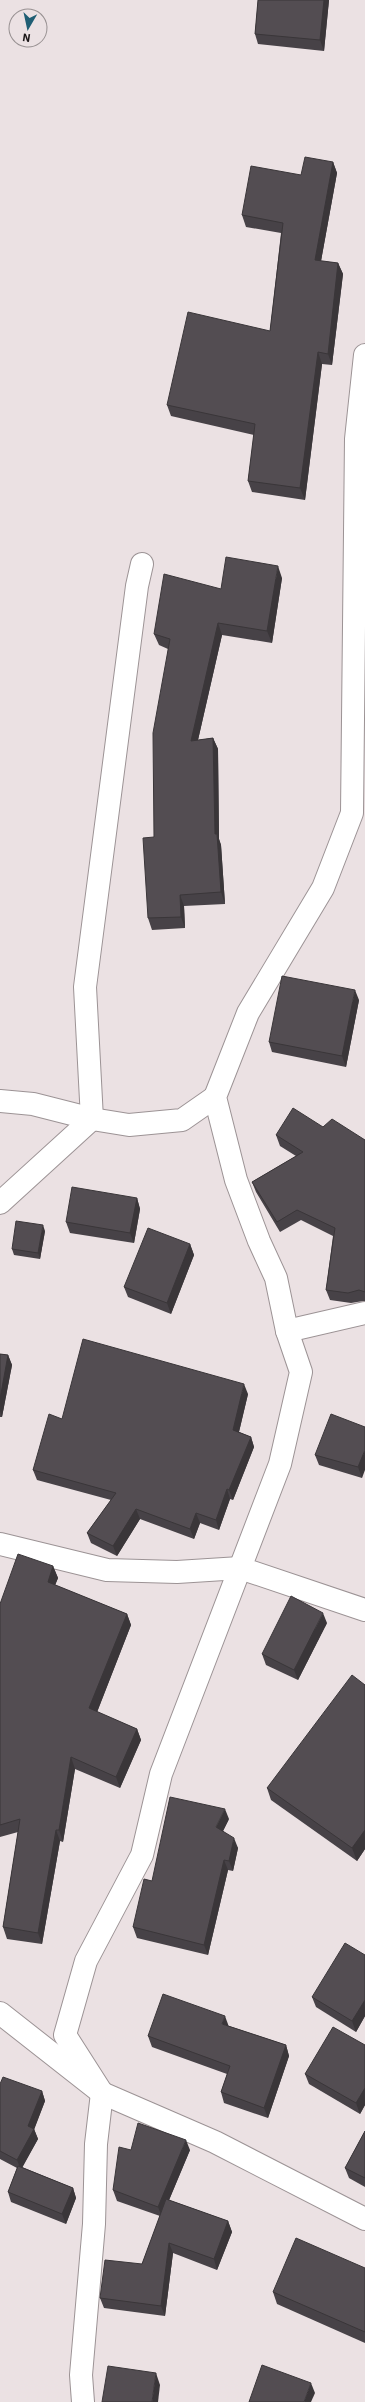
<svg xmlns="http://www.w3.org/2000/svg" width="365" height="2402" font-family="'IBM Plex Sans',sans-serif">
  <rect width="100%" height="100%" fill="#ebe1e3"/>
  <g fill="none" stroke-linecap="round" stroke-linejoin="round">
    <!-- minor casing -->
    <g stroke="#9c9395" stroke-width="24">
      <g id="minor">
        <path d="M0,1101l33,3 59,15 37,6 53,-5 33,-23"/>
        <path d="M0,1203l92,-84 -7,-132 52,-401 5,-22"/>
        <path d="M287,1331l78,-18"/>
        <path d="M0,1544l107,26 70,2 63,-4 125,42"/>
        <path d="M0,2013l102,80 113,49 150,77"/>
        <path d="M83,2402l-2,-27 13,-151 2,-80 6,-51 -37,-58 21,-74 56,-106 19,-81 119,-310 21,-92 -14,-41 -11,-53 -17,-37 -23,-61 -21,-83 33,-84 75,-125 29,-75 4,-374 9,-84"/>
      </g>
    </g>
    <!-- minor -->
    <use href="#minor" stroke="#fff" stroke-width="22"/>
  </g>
  <!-- wall -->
  <g fill="#474247">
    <path d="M258,0h71l-5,51 -66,-7 -3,-10z"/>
    <path d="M333,162l4,11 -16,88 17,2 5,11 -11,91 -10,-1 -17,136 -53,-8 -4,-11 6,-46 -83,-19 -4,-11 103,-74 11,-98 -35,-6 -4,-12 59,-40z"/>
    <path d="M282,578l-10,65 -50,-8 -24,105 15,-2 5,11 1,90 2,6 4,59 -41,2 1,22 -33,2 -4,-12 20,-269 -9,-4 -5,-11 67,-45z"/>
    <path d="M359,1000l-13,67 -74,-15 -3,-10z"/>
    <path d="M323,1127l42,13v161h-2l-12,2 -21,-3 -4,-10 7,-54 -32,-16 -21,12 -24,-40 -4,-10 44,-26 -16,-10 -4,-11z"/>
    <path d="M137,1198l3,11 -6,34 -64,-10 -4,-11z"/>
    <path d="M45,1231l-5,28 -26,-4 -2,-6z"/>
    <path d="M190,1244l4,11 -23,59 -43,-17 -4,-10z"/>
    <path d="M0,1354l8,1 4,10 -10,52h-2z"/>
    <path d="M248,1394l-9,38 12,5 3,10 -21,53 -3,-1 -11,31 -19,-7 -6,16 -54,-20 -23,37 -26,-13 -4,-10 24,-33 -74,-20 -4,-10 29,-51z"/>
    <path d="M365,1427l-3,51 -43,-13 -4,-10z"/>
    <path d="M53,1566l5,12 -3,7 72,29 4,11 -34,87 40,17 4,11 -21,48 -45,-19 -12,73 -3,-1 -18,103 -35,-5 -4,-12 15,-95 -18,5v-233z"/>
    <path d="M327,1623l-29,57 -32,-15 -4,-11z"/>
    <path d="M365,1685v164l-8,12 -86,-61 -4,-12z"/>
    <path d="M229,1819l-6,12 15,17 -5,23 -5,-1 -20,85 -71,-17 -4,-11 19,-46z"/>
    <path d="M365,1955v61l-9,16 -40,-25 -4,-10z"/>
    <path d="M229,2026l57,19 3,11 -21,62 -44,-15 -3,-11 6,-18 -75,-27 -4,-11z"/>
    <path d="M365,2045v60l-5,9 -51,-30 -4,-10z"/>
    <path d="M0,2084l42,7 3,10 -11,28 4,10 -16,28 51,21 3,10 -10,26 -55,-22 -3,-10 9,-24 -17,-9z"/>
    <path d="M365,2131v56l-16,-9 -4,-10z"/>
    <path d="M131,2150h59l-21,50 59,21 4,11 -15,38 -44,-17 -8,63 -61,-8 -4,-10 42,-34 18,-48 -43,-15 -4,-11z"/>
    <path d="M365,2268v75l-88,-39 -4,-12z"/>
  </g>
  <!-- shaded-wall -->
  <g fill="#3a3639">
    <path d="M324,0h5l-5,51 -4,-11z"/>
    <path d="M333,162l4,11 -18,99 -4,-12z"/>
    <path d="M338,263l5,11 -11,91 -4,-11z"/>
    <path d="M318,352l4,12 -17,136 -5,-12z"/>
    <path d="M278,566l4,12 -10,65 -5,-12z"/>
    <path d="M218,623l4,12 -27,118 -4,-12z"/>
    <path d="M213,738l5,11 1,90 2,6 4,59 -4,-12 -6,-58z"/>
    <path d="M180,895l4,11 1,22 -4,-11z"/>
    <path d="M355,990l4,10 -13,67 -4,-11z"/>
    <path d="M137,1198l3,11 -6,34 -4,-10z"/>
    <path d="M43,1225l2,6 -5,28 -2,-6z"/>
    <path d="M190,1244l4,11 -23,59 -4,-11z"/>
    <path d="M8,1355l4,10 -10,52 -2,-6v-12z"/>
    <path d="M244,1384l4,10 -11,46 -4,-10z"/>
    <path d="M251,1437l3,10 -21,53 -4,-10z"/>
    <path d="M365,1450v20l-3,8 -4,-11z"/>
    <path d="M227,1489l3,10 -11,31 -3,-10z"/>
    <path d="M136,1509l4,10 -23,37 -4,-10z"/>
    <path d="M196,1513l4,10 -6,16 -4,-10z"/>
    <path d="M53,1566l5,12 -6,15 -4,-11z"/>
    <path d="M323,1613l4,10 -29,57 -4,-10z"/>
    <path d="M127,1614l4,11 -37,95 -5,-12z"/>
    <path d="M137,1729l4,11 -21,48 -4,-11z"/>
    <path d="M71,1757l4,12 -12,73 -4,-12z"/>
    <path d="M225,1809l4,10 -9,18 -4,-10z"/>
    <path d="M56,1830l4,11 -18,103 -4,-11z"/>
    <path d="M365,1830v19l-8,12 -5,-13z"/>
    <path d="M234,1838l4,10 -5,23 -4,-10z"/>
    <path d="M224,1860l4,10 -20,85 -4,-10z"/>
    <path d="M365,2000v16l-9,16 -4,-11z"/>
    <path d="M225,2016l4,11 -7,-3z"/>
    <path d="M286,2045l3,11 -21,62 -4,-10z"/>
    <path d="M365,2088v17l-5,9 -4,-11z"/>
    <path d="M42,2091l3,10 -11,29v-1l4,10 -17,31 -4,-10 11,-34z"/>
    <path d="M186,2140l4,10 -28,67 -4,-10z"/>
    <path d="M73,2188l3,10 -10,26 -4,-10z"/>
    <path d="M228,2221l4,11 -15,38 -3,-11z"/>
    <path d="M169,2243l4,10 -8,63 -4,-10z"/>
    <path d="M156,2373l4,12 -2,17h-6z"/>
    <path d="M311,2383l4,10 -4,9h-7z"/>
  </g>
  <!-- building -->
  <g fill="#534d52" stroke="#3a3639">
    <path d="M258,0h66l-4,40 -65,-6z"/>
    <path d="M305,157l28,5 -18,98 23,3 -10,91 -10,-2 -18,136 -52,-7 7,-57 -88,-19 21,-93 82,19 13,-108 -41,-8 9,-49 50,9z"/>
    <path d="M226,557l52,9 -11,65 -49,-8 -27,118 22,-3 2,96h2l4,58 -41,3 1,22 -33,1 -5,-80 11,-1 -1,-104 17,-94 -16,-5 10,-60 57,15z"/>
    <path d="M282,976l73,14 -13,66 -73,-14z"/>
    <path d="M293,1108l30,19 9,-8 33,21v152l-6,-2 -11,3 -22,-3 9,-62 -38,-18 -20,12 -25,-40 51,-30 -27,-17z"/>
    <path d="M72,1187l65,11 -7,35 -64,-11z"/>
    <path d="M16,1221l27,4 -5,28 -26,-4z"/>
    <path d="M148,1228l42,16 -23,59 -43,-16z"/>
    <path d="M83,1339l161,45 -11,46 18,7 -22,53 -2,-1 -11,31 -20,-7 -6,16 -54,-20 -23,37 -26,-13 29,-40 -83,-23 16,-56 13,5z"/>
    <path d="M0,1354l8,1 -8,44z"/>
    <path d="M331,1414l34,13v23l-7,17 -43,-12z"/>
    <path d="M18,1554l35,12 -5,16 79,32 -38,94 48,21 -21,48 -45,-20 -12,73h-3l-18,103 -35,-6 17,-108 -20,6v-221z"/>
    <path d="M291,1596l32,17 -29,57 -32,-16z"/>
    <path d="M352,1675l13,10v145l-13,18 -85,-60z"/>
    <path d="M170,1797l55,12 -9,18 18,11 -5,23 -5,-1 -20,85 -71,-18 11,-48 8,2z"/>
    <path d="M345,1943l20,12v45l-13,21 -40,-24z"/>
    <path d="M163,1994l62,22 -3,8 64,21 -22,63 -43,-16 9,-26 -82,-30z"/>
    <path d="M333,2027l32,18v43l-9,15 -51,-29z"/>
    <path d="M3,2077l39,14 -14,35 6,3 -17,31 -17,-9v-67z"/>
    <path d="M138,2123l48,17 -28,67 -45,-17 6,-43 12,3z"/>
    <path d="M365,2131v47l-20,-10z"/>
    <path d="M18,2166l55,22 -11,26 -54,-22z"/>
    <path d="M166,2199l62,22 -14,38 -45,-16 -8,63 -61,-8 5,-38 37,4z"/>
    <path d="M296,2238l69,30v64l-92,-40z"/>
    <path d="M262,2365l49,18 -7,19h-55z"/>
    <path d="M108,2366l48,7 -4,29h-50z"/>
  </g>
  <!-- north arrow -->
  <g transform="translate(28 28) rotate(189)"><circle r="19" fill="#ebe1e3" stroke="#989192"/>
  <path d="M0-3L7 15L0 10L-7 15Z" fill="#1f5e74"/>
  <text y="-6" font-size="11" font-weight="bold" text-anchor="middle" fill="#1c1819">N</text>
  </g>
</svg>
